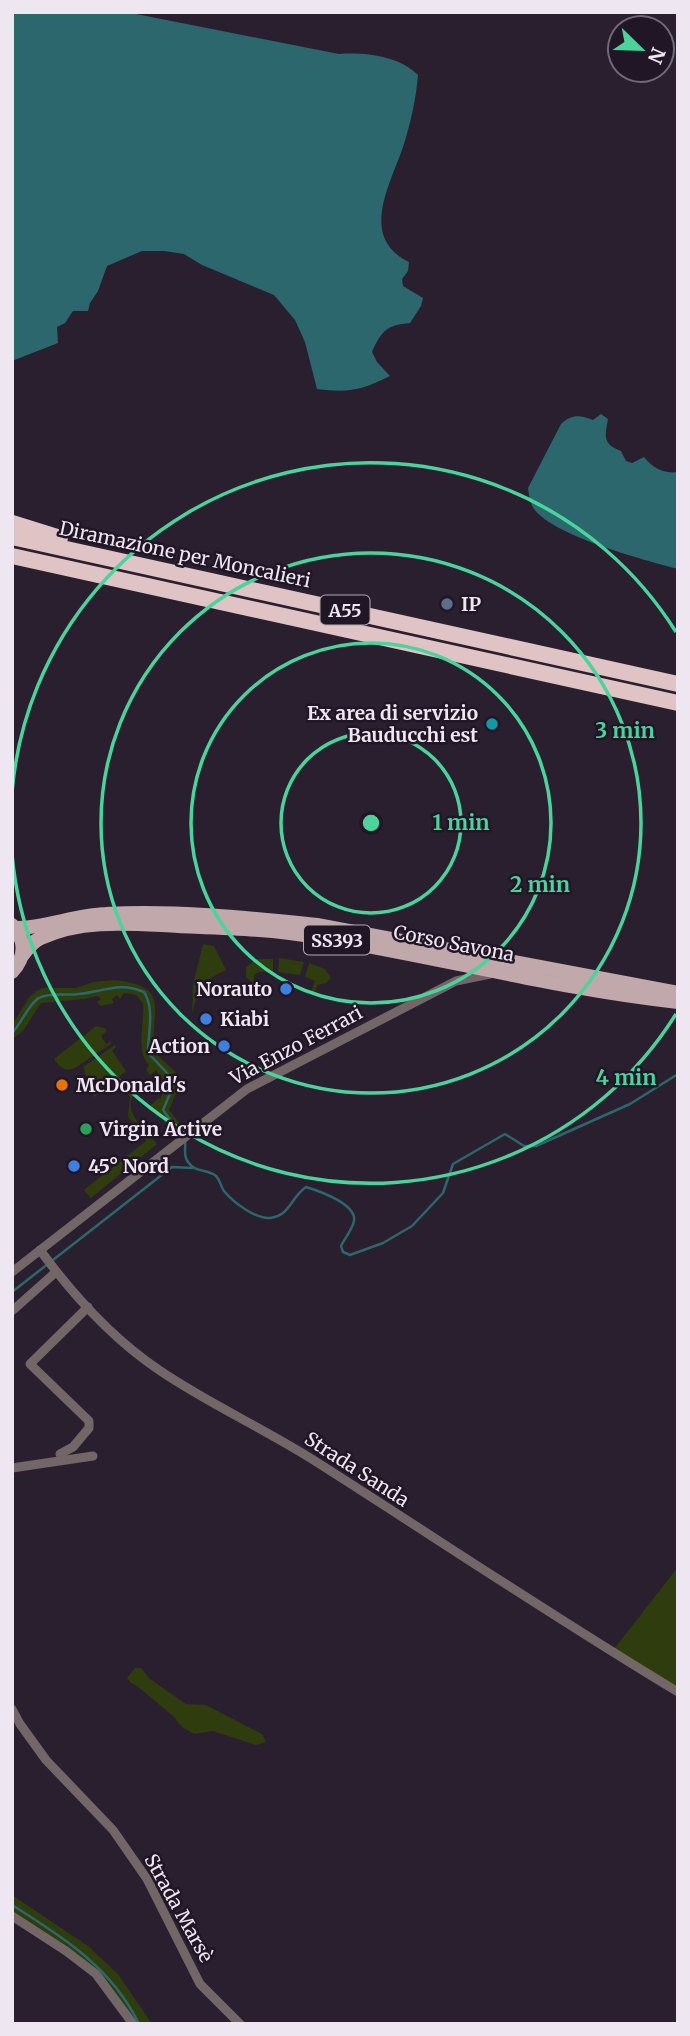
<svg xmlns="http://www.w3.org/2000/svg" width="690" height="2036" font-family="Merriweather,serif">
  <rect width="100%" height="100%" fill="#2a1f2f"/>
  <!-- green -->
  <g fill="#2f3c0d">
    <path d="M203,944l11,2 12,24c-28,13 -27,18 -34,44l1,-29z"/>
    <path d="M279,958l25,4 -4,13 -22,-3z"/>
    <path d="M257,959h16v12l-14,1 -5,3 -1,9 -7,-7v-10z"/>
    <path d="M309,963l16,6 6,9 -5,5 -8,2 -4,8 -3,-1 4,-11 -10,-4z"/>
    <path d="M115,980c60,7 33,32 40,72 25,28 32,17 14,58l15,19 -9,7 -18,-24 -2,1 -5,-7 9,-8 1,2 6,-15 -10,-15 -6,5 -4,-5 3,-5c-14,-15 -4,-43 -6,-62l-7,-8 -12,-2 -4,6 -3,-4 -5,4 2,4 -14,3 -3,-4 4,-3 -3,-3 -14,3 -43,4 -18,28 -11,8v-14l18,-29 7,-5 6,-3h33l17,-6z"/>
    <path d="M96,1026l9,2 2,3 -6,5 5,8 5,-3v3l-36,24c-11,4 -15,-1 -21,-9z"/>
    <path d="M115,1045l1,2 -4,4 14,20 -32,26 -11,-30z"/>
    <path d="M127,1088l6,7c-9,20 12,34 24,49l-66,54 -7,-8 62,-49 -18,-25 2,-19 -5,-7z"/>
    <path d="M678,1567v122l-64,-40z"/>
    <path d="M135,1668h6l9,11 36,25 20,1 56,29 4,8 -10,3 -43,-14 -19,3 -12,-7 -9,-11 -36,-30 -6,-3 -4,-5z"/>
    <path d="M12,1895l76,51 30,28 34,50h-16l-21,-31 -58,-53 -45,-28z"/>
  </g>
  <!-- water -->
  <g fill="#2b676c">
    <path d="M12,12h114l213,42c26,-2 60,2 79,21 -2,24 -7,46 -14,69 -12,38 -47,93 5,118l-1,9 -6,8 1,7 20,12 -2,8 -11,17c-23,2 -28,7 -38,29l5,10 13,14c-28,14 -41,17 -73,13l-12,-47 -10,-22 -21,-25 -72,-30 -18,-11 -20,-3h-22l-35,15 -9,25 -8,12 -2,8h-15l-8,12 -8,4 1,16 -46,18z"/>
    <path d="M601,414l7,5c-3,17 -6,25 13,32l5,10 6,2 12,-6c9,11 19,17 34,15v97c-34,-9 -124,-33 -144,-60 -4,-6 -5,-13 -6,-21l33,-64c11,-10 19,-9 32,-4z"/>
  </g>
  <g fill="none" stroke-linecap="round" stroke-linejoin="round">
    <!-- stream -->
    <g stroke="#2b676c" stroke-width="2.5">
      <path d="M12,1033c9,-9 18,-31 27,-35 11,-6 28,-2 39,-4 25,-2 41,-13 66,-2 11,17 4,41 4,61l23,24 1,12 -9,21 19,26"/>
      <path d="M185,1141c1,8 -2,15 3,21 7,11 20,7 28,14 4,4 5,11 8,15 9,11 31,28 46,27 20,-2 21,-21 36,-31 13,4 51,17 48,34 -2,9 -9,17 -13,25l2,6 7,3 33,-12 29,-17 31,-33 10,-29 52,-30 19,12h12l94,-42 48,-30"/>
      <path d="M12,1292l160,-125 20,1"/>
      <path d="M12,1905c51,32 100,63 127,119"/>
    </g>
    <!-- minor -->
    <g stroke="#726667" stroke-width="9">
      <path d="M40,1250c33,45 73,89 119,120 50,34 106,59 156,91 121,77 240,157 363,231"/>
      <path d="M12,1272l235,-183 209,-108 34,-7"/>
      <path d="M12,1311l44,-39"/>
      <path d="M60,1454l13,-7 16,-19v-7l-59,-57 58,-57"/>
      <path d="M12,1468l81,-12"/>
      <path d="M12,1709l8,15 26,36 67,70 34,49 53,105 40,40"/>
      <path d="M12,1916l54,35 30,23 37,50"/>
    </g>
    <!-- primary -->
    <g stroke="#c1a8aa" stroke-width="14">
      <path d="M12,925c14,15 14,32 0,47"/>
      <path d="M15,928c31,0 60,-13 91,-14 68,-4 143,4 211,11l361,68"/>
      <path d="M22,956c6,-8 11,-15 19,-18 42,-20 93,-14 137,-12 46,2 93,3 138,11 121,19 240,52 362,65"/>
    </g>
    <!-- motorway -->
    <g stroke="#e0c3c5" stroke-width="16">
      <path d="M12,523l48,15"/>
      <path d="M12,537l666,147"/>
      <path d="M12,556l666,147"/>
    </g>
  </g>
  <!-- distance rings -->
  <g fill="none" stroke="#4ad49c" stroke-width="3.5">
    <circle cx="371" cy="823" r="90"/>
    <circle cx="371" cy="823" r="180"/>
    <circle cx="371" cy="823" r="270"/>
    <path d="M676 1014A360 360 0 0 1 12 854M12 792A360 360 0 0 1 676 632"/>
  </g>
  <!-- markers -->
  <circle fill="#5c6f8a" stroke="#201625" stroke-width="2.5" cx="447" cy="604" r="7"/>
  <circle fill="#0f9aa8" stroke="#201625" stroke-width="2.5" cx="492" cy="724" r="7"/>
  <g fill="#3f7fe0" stroke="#201625" stroke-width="2.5">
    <circle cx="286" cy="989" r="7"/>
    <circle cx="206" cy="1019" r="7"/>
    <circle cx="224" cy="1046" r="7"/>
    <circle cx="74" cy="1166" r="7"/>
  </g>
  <circle fill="#e8710a" stroke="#201625" stroke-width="2.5" cx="62" cy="1085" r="7"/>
  <circle fill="#2e9e5b" stroke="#201625" stroke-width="2.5" cx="86" cy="1129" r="7"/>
  <g text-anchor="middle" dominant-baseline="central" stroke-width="5" stroke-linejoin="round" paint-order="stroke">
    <!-- shield labels -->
    <g fill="#201625" stroke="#b0a8b4" stroke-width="2">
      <rect x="320.5" y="595.5" width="49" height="29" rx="5"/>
      <rect x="304" y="925.5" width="66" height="29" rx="5"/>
    </g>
    <g font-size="18" font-weight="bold" fill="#eee6f1">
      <text x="345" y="610">A55</text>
      <text x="337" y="940">SS393</text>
    </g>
    <!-- street labels -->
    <g font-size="19" fill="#eee6f1" stroke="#201625">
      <text transform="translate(185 554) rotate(12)">Diramazione per Moncalieri</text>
      <text transform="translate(454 943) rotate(11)">Corso Savona</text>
      <text transform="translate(296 1045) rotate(-28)">Via Enzo Ferrari</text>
      <text transform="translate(357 1469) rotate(33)">Strada Sanda</text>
      <text transform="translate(179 1908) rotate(61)">Strada Marsè</text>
    </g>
    <!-- poi labels -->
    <g font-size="19" font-weight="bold" fill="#eee6f1" stroke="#201625" text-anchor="start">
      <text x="461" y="604">IP</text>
      <text x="478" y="713" text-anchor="end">Ex area di servizio<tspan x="478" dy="22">Bauducchi est</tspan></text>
      <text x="272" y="989" text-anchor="end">Norauto</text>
      <text x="220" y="1019">Kiabi</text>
      <text x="210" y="1046" text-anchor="end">Action</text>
      <text x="76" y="1085">McDonald's</text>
      <text x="100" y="1129">Virgin Active</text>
      <text x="88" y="1166">45° Nord</text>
    </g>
  </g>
  <circle cx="371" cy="823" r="10" fill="#4ad49c" stroke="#201625" stroke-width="3.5"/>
  <g font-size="21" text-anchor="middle" font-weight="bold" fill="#4ad49c" stroke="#201625" stroke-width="5" stroke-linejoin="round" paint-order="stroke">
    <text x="625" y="738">3 min</text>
    <text x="461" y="830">1 min</text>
    <text x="540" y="892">2 min</text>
    <text x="626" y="1085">4 min</text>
  </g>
  <!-- border -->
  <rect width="690" height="2036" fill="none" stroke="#eee6f1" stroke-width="28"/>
  <!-- north arrow -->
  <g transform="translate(641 49) rotate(113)"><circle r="33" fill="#201625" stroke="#726977" stroke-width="2"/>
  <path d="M0-5L12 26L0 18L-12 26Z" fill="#4ad49c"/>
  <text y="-10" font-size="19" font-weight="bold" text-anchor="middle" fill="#eee6f1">N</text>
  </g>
</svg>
